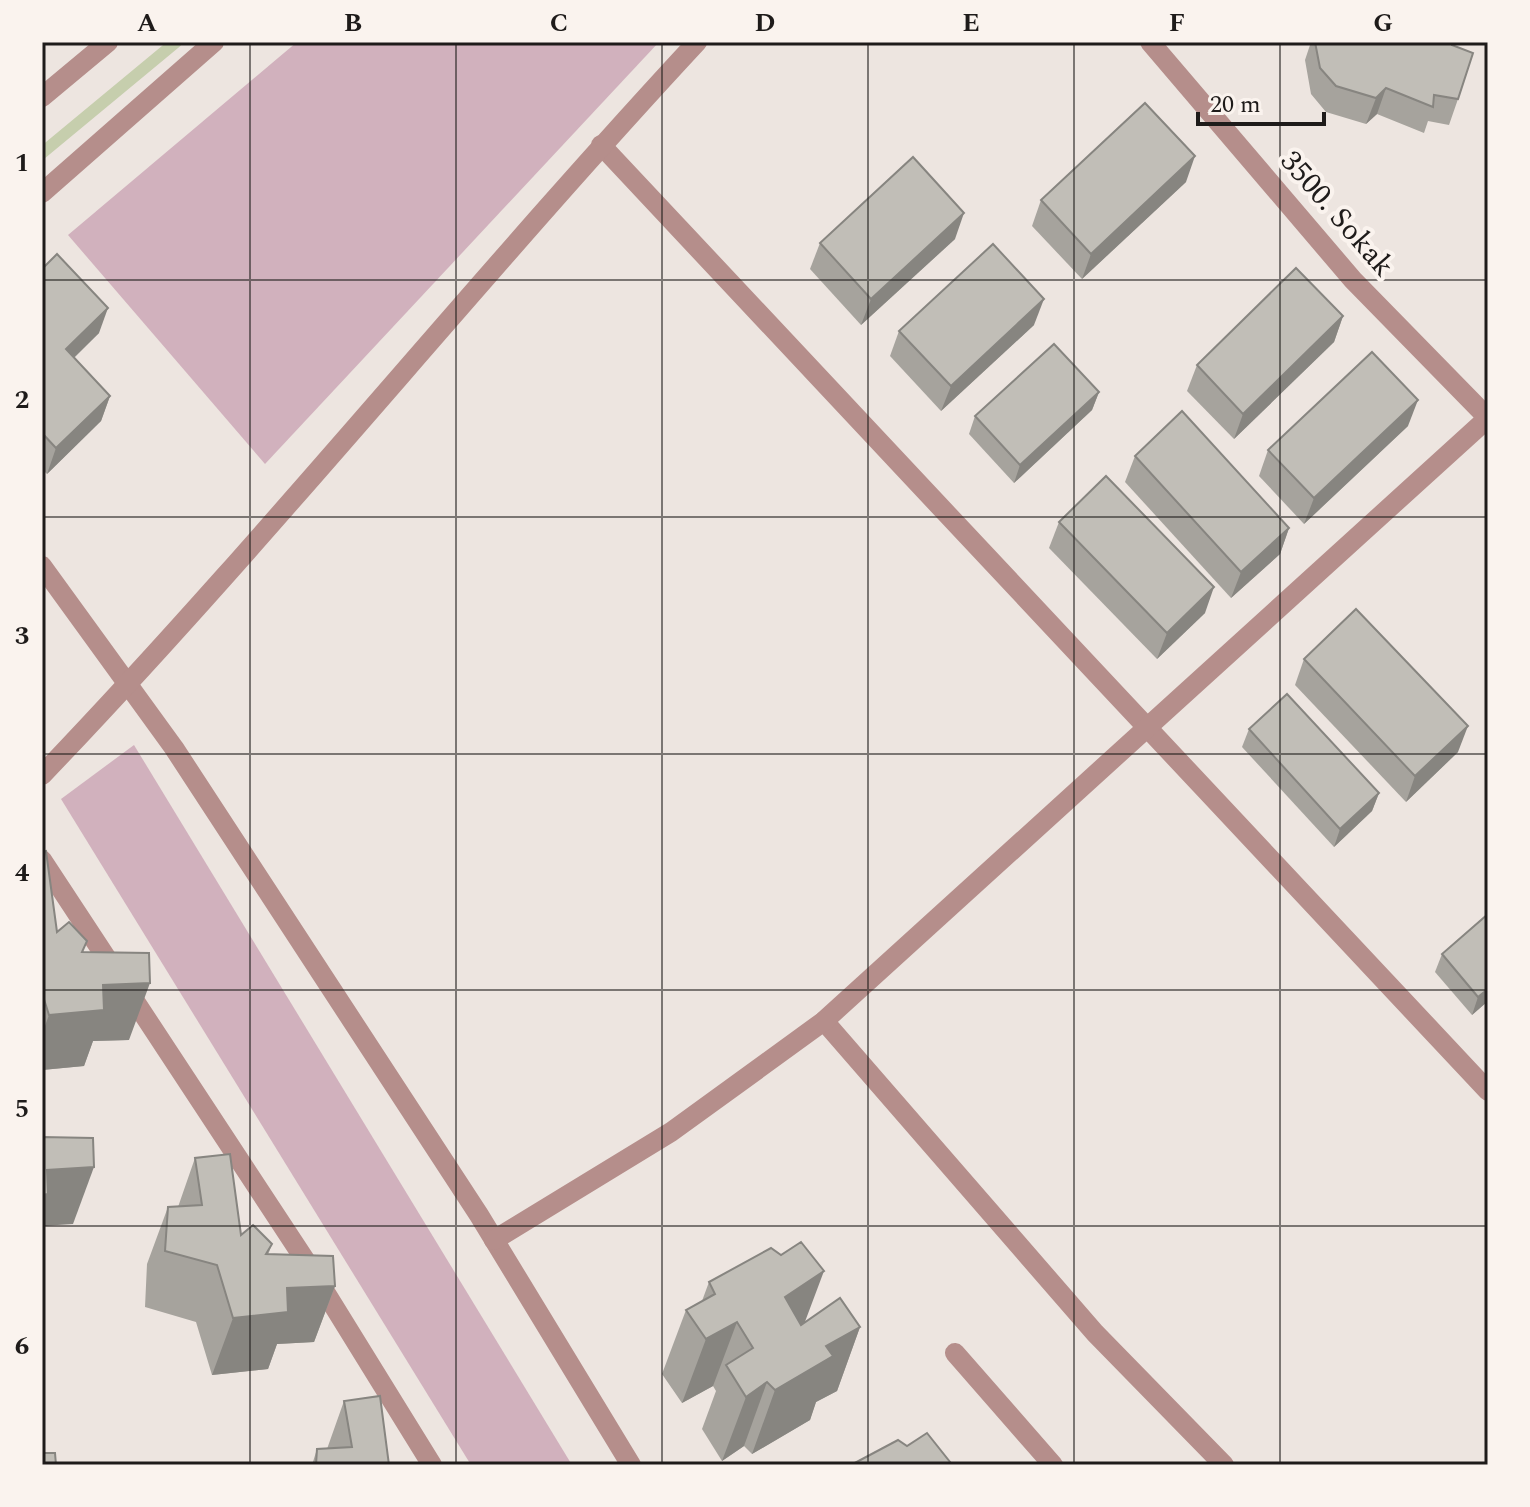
<svg xmlns="http://www.w3.org/2000/svg" width="1530" height="1507" font-family="Spectral,serif">
  <rect width="100%" height="100%" fill="#ede5e0"/>
  <!-- green -->
  <g fill="#d1b1bd">
    <path d="M297,42h362l-394,422 -197,-229z"/>
    <path d="M134,745l438,720h-101l-410,-666z"/>
  </g>
  <g fill="none" stroke-linecap="round" stroke-linejoin="round">
    <!-- stream -->
    <path stroke="#c6cead" stroke-width="12" d="M42,153l134,-111"/>
    <!-- minor -->
    <g stroke="#b58e8b" stroke-width="20">
      <path d="M1150,42l203,238 135,138"/>
      <path d="M42,97l66,-55"/>
      <path d="M601,145l887,946"/>
      <path d="M42,193l172,-151"/>
      <path d="M42,566l132,182 305,467 152,250"/>
      <path d="M42,775c227,-237 432,-493 655,-733"/>
      <path d="M42,860l267,406 123,199"/>
      <path d="M824,1021l271,312 129,132"/>
      <path d="M494,1240l177,-108 153,-111 664,-603"/>
      <path d="M955,1353l98,112"/>
    </g>
  </g>
  <!-- wall -->
  <g fill="#a6a39d">
    <path d="M1311,42h141v3l6,54 -9,26 -21,-4 -4,12 -47,-19 -11,10 -40,-12 -15,-18 -6,-34z"/>
    <path d="M1186,182l-104,97 -50,-53 9,-26z"/>
    <path d="M955,239l-94,86 -51,-56 10,-26z"/>
    <path d="M42,269l57,64 -25,25 36,38 -9,25 -54,53 -5,-5z"/>
    <path d="M1343,316l-9,26 -100,97 -47,-48 10,-26z"/>
    <path d="M1034,325l-93,86 -51,-55 9,-25z"/>
    <path d="M1099,392l-7,18 -78,73 -45,-49 6,-18z"/>
    <path d="M1408,426l-104,98 -45,-48 9,-26z"/>
    <path d="M1135,456l154,72 -9,26 -49,44 -106,-116z"/>
    <path d="M1059,522l146,91 -48,46 -108,-111z"/>
    <path d="M1304,659l154,93 -52,50 -111,-117z"/>
    <path d="M1249,729l130,64 -7,18 -38,36 -92,-100z"/>
    <path d="M42,852l15,80 27,20 45,88 -36,1 -9,25 -42,4z"/>
    <path d="M1442,954l46,47 -16,14 -37,-43z"/>
    <path d="M195,1158l46,77 31,9 -4,11 67,31 -21,56 -37,2 -9,25 -56,6 -16,-53 -51,-15 2,-43 21,-57h10z"/>
    <path d="M709,1282l96,40 55,5 -23,64 -21,11 -6,18 -58,34 -8,-8 -22,15 -20,-32 14,-38 -3,-5 -31,17 -20,-29 24,-64 16,-9z"/>
    <path d="M344,1401l45,64h-77l5,-16h10z"/>
  </g>
  <!-- shaded-wall -->
  <g fill="#878580">
    <path d="M1386,88l-9,26 -11,10 10,-26z"/>
    <path d="M1195,156l-9,26 -104,97 9,-25z"/>
    <path d="M964,213l-9,26 -94,86 10,-26z"/>
    <path d="M1044,299l-10,26 -93,86 10,-25z"/>
    <path d="M108,308l-9,25 -43,42 10,-26z"/>
    <path d="M1343,316l-9,26 -100,97 9,-25z"/>
    <path d="M1099,392l-7,18 -78,73 6,-18z"/>
    <path d="M110,396l-9,25 -54,53 9,-26z"/>
    <path d="M1418,400l-10,26 -104,98 10,-26z"/>
    <path d="M1289,528l-9,26 -49,44 10,-26z"/>
    <path d="M1214,587l-9,26 -48,46 10,-26z"/>
    <path d="M1468,726l-10,26 -52,50 9,-26z"/>
    <path d="M1379,793l-7,18 -38,36 6,-18z"/>
    <path d="M150,983l-21,57 -36,1 -9,25 -42,4v-36l7,-19 54,-30z"/>
    <path d="M1488,989v12l-16,14 6,-18z"/>
    <path d="M94,1167l-21,57 -31,2v-43l5,-13z"/>
    <path d="M824,1271l-24,64 -15,-38z"/>
    <path d="M335,1286l-21,56 -37,2 -9,25 -56,6 21,-57 54,-30z"/>
    <path d="M737,1322l-24,64 -31,17 24,-64z"/>
    <path d="M860,1327l-23,64 -21,11 -6,18 -58,34 23,-64 51,-44z"/>
    <path d="M767,1382l-23,64 -22,15 24,-64z"/>
  </g>
  <!-- building -->
  <g fill="#c1beb7" stroke="#878580" stroke-width="2">
    <path d="M1315,42h137v3l21,8 -15,46 -24,-4 -1,12 -47,-19 -10,10 -40,-12 -16,-18z"/>
    <path d="M1145,103l50,53 -104,98 -50,-54z"/>
    <path d="M913,157l51,56 -93,86 -51,-56z"/>
    <path d="M993,244l51,55 -93,87 -52,-55z"/>
    <path d="M57,254l51,54 -42,41 44,47 -54,52 -14,-15v-164z"/>
    <path d="M1296,268l47,48 -100,98 -46,-49z"/>
    <path d="M1054,344l45,48 -79,73 -45,-49z"/>
    <path d="M1372,352l46,48 -104,98 -46,-48z"/>
    <path d="M1182,411l107,117 -48,44 -106,-116z"/>
    <path d="M1106,476l108,111 -47,46 -108,-111z"/>
    <path d="M1356,609l112,117 -53,50 -111,-117z"/>
    <path d="M1287,694l92,99 -39,36 -91,-100z"/>
    <path d="M46,851l11,81 12,-10 18,19 -5,11 67,1 1,30 -47,2 1,25 -55,5 -7,-22v-141z"/>
    <path d="M1488,914v75l-10,8 -36,-43z"/>
    <path d="M42,1137l51,1 1,29 -47,3 1,24 -6,1z"/>
    <path d="M230,1154l11,81 12,-10 19,19 -6,10 67,2 2,30 -48,2 1,24 -55,6 -16,-53 -52,-14 3,-44 34,-2 -7,-47z"/>
    <path d="M801,1242l23,29 -39,26 16,28 39,-27 20,29 -34,19 7,10 -58,34 -8,-8 -21,15 -20,-32 27,-17 -16,-26 -31,17 -20,-29 29,-16 -6,-12 62,-34 10,7z"/>
    <path d="M380,1396l9,69h-73l1,-16 35,-2 -8,-46z"/>
    <path d="M927,1433l23,29 -5,3h-94l47,-25 9,6z"/>
    <path d="M42,1453h13l1,12h-14z"/>
  </g>
  <!-- grid -->
  <path fill="none" stroke="#1e1b1a" stroke-width="2" stroke-opacity="0.55" d="M250,42v1423M456,42v1423M662,42v1423M868,42v1423M1074,42v1423M1280,42v1423M42,280h1446M42,517h1446M42,754h1446M42,990h1446M42,1226h1446"/>
  <g text-anchor="middle" dominant-baseline="central" stroke-width="8" stroke-linejoin="round" paint-order="stroke">
    <!-- street labels -->
    <g font-size="30" fill="#1e1b1a" stroke="#faf3ee">
      <text transform="translate(1337 214) rotate(49)">3500. Sokak</text>
    </g>
  </g>
  <!-- border -->
  <rect width="1530" height="1507" fill="none" stroke="#faf3ee" stroke-width="88"/>
  <!-- scale -->
  <path d="M1198 112v12h126v-12" fill="none" stroke="#1e1b1a" stroke-width="4"/>
  <text x="1210" y="112" font-size="24" fill="#1e1b1a" stroke="#faf3ee" stroke-width="6" paint-order="stroke">20 m</text>
  <rect x="44" y="44" width="1442" height="1419" fill="none" stroke="#1e1b1a" stroke-width="3"/>
  <g font-size="26" text-anchor="middle" font-weight="bold" fill="#1e1b1a">
    <text x="147" y="31">A</text>
    <text x="353" y="31">B</text>
    <text x="559" y="31">C</text>
    <text x="765" y="31">D</text>
    <text x="971" y="31">E</text>
    <text x="1177" y="31">F</text>
    <text x="1383" y="31">G</text>
    <text x="22" y="171">1</text>
    <text x="22" y="408">2</text>
    <text x="22" y="644">3</text>
    <text x="22" y="881">4</text>
    <text x="22" y="1117">5</text>
    <text x="22" y="1354">6</text>
  </g>
</svg>
